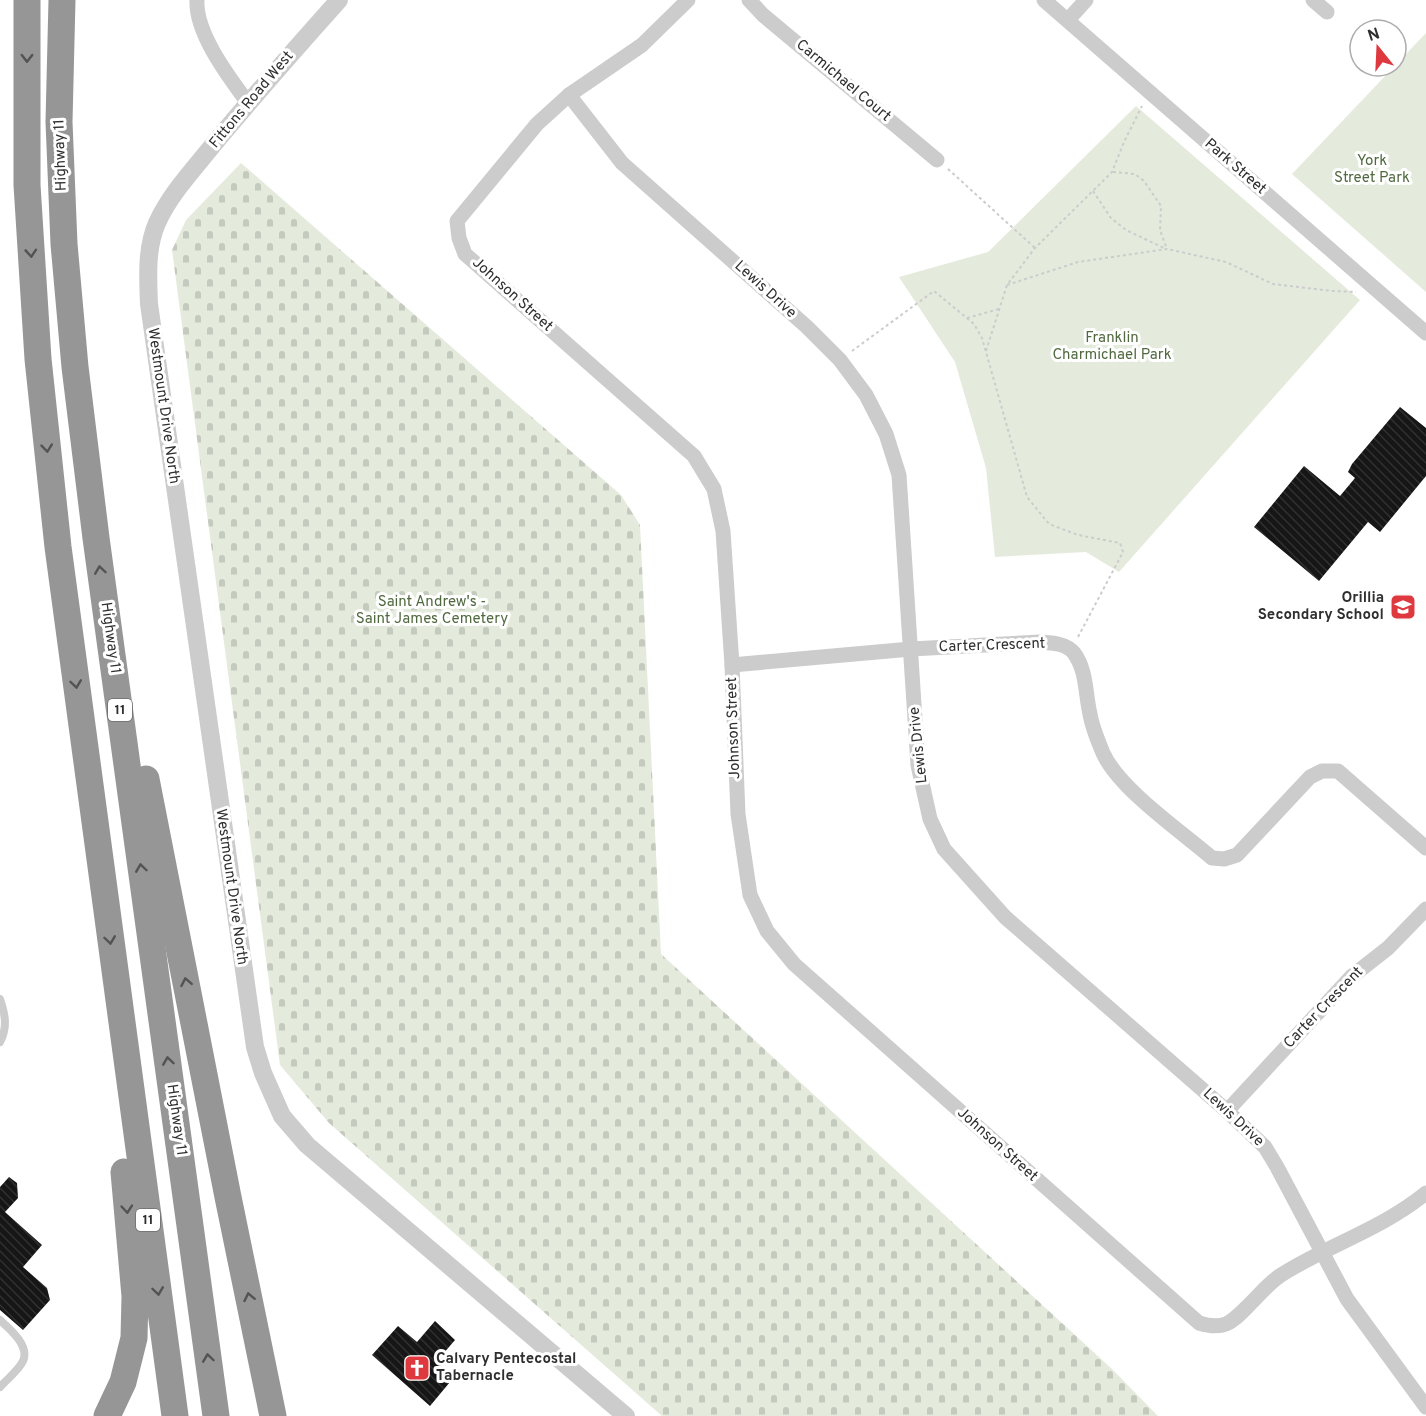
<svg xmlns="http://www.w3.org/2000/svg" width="1426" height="1416" font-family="Overpass,sans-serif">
  <defs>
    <pattern id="cemetery-stones" width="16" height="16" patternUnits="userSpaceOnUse" patternTransform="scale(1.5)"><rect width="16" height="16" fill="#e4ebdd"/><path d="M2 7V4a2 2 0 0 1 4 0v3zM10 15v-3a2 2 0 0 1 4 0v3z" fill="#c4cabe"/></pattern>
    <pattern id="building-back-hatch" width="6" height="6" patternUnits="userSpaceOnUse" patternTransform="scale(1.5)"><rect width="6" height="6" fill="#161616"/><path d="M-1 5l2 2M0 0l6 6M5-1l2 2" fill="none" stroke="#303030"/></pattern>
  </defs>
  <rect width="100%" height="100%" fill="#fff"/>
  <!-- cemetery -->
  <path fill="url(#cemetery-stones)" d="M241,163l380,332 19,30 21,429 451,415 46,47h-496l-333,-293 -49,-58 -108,-815 14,-30z"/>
  <!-- park -->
  <g fill="#e4ebdd">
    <path d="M1426,33v259l-134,-118z"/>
    <path d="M1136,106l224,194 -241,272 -33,-20 -91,5 -9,-89 -31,-106 -56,-85 89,-25z"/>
  </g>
  <!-- building -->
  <g fill="url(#building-back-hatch)">
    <path d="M1400,407l26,21v48l-46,56 -12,-10 -49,59 -65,-54 50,-61 36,30 15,-18 -7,-6 4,-8z"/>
    <path d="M9,1177l8,6 1,15 -13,14 37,33 -19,22 24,21 3,12 -27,30 -23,-20v-123z"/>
    <path d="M435,1321l20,19 -18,21 18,15 -25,30 -58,-51 26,-29 19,16z"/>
  </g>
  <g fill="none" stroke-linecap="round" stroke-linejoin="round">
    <!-- path -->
    <g stroke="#ccc" stroke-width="2" stroke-dasharray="3 3" stroke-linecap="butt">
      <path d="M948,169l87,79"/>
      <path d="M1113,172l22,2 9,7 17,25 -1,24 7,19"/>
      <path d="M1093,191l18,27 15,12 40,19"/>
      <path d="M1007,285l71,-23 89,-13 59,13 47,22 59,7 24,1"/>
      <path d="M967,318l32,-9"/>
      <path d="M852,351l82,-60 40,33 8,14 45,159 22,27 29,11 42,8 3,9 -45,85"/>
      <path d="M986,351l21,-66 28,-37 77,-76 12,-30 18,-36"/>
    </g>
    <!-- service -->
    <g stroke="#ccc" stroke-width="8">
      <path d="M0,999c5,15 8,28 0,43"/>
      <path d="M0,1320c10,9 30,26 23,41 -4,9 -16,18 -23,26"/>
    </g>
    <!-- minor -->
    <g stroke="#ccc" stroke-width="15">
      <path d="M197,0c-2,33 32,77 51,103"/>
      <path d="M688,0l-46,45 -73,50 -32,29 -80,97 2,17 6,16 229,202 20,33 9,42 9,134 6,149 12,81 17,36 27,33 405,359c26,8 33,-1 51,-19 10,-10 19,-21 31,-29 47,-30 101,-46 145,-82"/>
      <path d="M749,0l14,15 174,145"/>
      <path d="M1044,0l382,333"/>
      <path d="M1313,0l14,12"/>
      <path d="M1068,20l18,-20"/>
      <path d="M569,95l53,68 185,164 33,33 26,35 20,39 13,41 19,290 12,54 14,30 61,68 222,194 38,36 12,20 70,132 79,108"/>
      <path d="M732,665l179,-16 129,-7c11,1 26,1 34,11 13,18 11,40 16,61 2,13 8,27 13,39 16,36 79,79 109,105l12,1 13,-4 73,-78 12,-6h16l88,77"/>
      <path d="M1227,1111l124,-134 37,-29 38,-39"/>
    </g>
    <!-- tertiary -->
    <path stroke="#ccc" stroke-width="18" d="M339,0c-43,48 -85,96 -126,145 -20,25 -43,49 -56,78 -11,25 -9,55 -8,81l106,743 8,26 19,43 25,29 319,271"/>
    <!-- motorway -->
    <g stroke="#969696" stroke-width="27">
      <path d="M27,0v185l11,174 20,188 117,869"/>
      <path d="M62,0l-3,122 5,122 11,123 21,171 120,878"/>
      <path d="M146,779l82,418 45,219"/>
      <path d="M107,1416l16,-34 11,-44 1,-42 -11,-124"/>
    </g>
  </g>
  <!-- one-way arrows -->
  <defs><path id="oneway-chevron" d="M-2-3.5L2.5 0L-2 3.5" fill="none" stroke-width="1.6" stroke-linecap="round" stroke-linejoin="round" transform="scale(1.5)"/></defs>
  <g stroke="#535353">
    <use href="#oneway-chevron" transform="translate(27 58) rotate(90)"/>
    <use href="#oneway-chevron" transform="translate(31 253) rotate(86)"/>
    <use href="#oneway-chevron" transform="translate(47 448) rotate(84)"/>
    <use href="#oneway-chevron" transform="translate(100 570) rotate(-98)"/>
    <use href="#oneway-chevron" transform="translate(76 684) rotate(82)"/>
    <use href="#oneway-chevron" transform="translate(141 868) rotate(-98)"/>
    <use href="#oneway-chevron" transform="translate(110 940) rotate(82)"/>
    <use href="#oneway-chevron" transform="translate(186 982) rotate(-101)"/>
    <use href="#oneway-chevron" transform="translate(168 1061) rotate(-98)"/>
    <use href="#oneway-chevron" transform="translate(127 1209) rotate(85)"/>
    <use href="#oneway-chevron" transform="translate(158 1291) rotate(82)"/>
    <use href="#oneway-chevron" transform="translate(249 1297) rotate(-102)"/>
    <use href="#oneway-chevron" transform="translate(208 1358) rotate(-98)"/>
  </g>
  <!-- icons -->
  <defs>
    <g id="school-square" transform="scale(1.35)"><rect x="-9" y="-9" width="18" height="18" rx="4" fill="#dd393f" stroke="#fff"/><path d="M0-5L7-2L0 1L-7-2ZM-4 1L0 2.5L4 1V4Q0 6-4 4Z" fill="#fff"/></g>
    <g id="church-square" transform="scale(1.35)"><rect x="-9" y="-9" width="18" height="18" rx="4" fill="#dd393f" stroke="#fff"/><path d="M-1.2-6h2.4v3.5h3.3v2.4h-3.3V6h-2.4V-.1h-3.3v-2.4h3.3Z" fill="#fff"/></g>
  </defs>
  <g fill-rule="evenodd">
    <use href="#school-square" x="1403" y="607"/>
    <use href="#church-square" x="417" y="1368"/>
  </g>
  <g text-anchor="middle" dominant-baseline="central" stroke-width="6" stroke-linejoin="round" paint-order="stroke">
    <!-- shield labels -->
    <g fill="#fff" stroke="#6d6d6d" stroke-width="1.5">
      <rect x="108" y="699" width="24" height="22" rx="4.5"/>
      <rect x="136" y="1209" width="24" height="22" rx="4.5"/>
    </g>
    <g font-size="14" font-weight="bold" fill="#2f2f2f">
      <text x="120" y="710">11</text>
      <text x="148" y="1220">11</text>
    </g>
    <!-- street labels -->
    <g font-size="15" fill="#2f2f2f" stroke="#fff">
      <text transform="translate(843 81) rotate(40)">Carmichael Court</text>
      <text transform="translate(252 100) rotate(-50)">Fittons Road West</text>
      <text transform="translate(61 155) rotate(-92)">Highway 11</text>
      <text transform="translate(1235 167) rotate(41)">Park Street</text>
      <text transform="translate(765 290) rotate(42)">Lewis Drive</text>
      <text transform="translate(512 295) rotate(42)">Johnson Street</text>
      <text transform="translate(163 406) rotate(82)">Westmount Drive North</text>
      <text transform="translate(110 638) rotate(82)">Highway 11</text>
      <text transform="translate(992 646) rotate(-2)">Carter Crescent</text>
      <text transform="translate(734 728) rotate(-92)">Johnson Street</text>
      <text transform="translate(919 745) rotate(-96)">Lewis Drive</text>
      <text transform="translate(231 887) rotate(82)">Westmount Drive North</text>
      <text transform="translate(1324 1008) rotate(-46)">Carter Crescent</text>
      <text transform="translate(1233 1118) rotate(43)">Lewis Drive</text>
      <text transform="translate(176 1120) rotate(82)">Highway 11</text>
      <text transform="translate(997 1145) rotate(42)">Johnson Street</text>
    </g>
    <!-- park labels -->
    <g font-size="15" fill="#50693e" stroke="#fff">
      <text x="1372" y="161">York<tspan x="1372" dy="17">Street Park</tspan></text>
      <text x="1112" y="338">Franklin<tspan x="1112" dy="17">Charmichael Park</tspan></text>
      <text x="432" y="602">Saint Andrew's -<tspan x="432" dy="17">Saint James Cemetery</tspan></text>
    </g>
    <!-- poi labels -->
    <g font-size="15" font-weight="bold" fill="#2f2f2f" stroke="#fff" text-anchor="end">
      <text x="1384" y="598">Orillia<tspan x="1384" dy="17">Secondary School</tspan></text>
      <text x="436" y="1359" text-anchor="start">Calvary Pentecostal<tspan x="436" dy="17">Tabernacle</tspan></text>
    </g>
  </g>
  <!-- north arrow -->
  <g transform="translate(1378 48) rotate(342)"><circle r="28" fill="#ffffff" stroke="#acacac" stroke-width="1.5"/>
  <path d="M0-4.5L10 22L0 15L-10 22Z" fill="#dd393f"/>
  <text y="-9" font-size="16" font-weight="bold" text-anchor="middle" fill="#2f2f2f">N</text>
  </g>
</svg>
